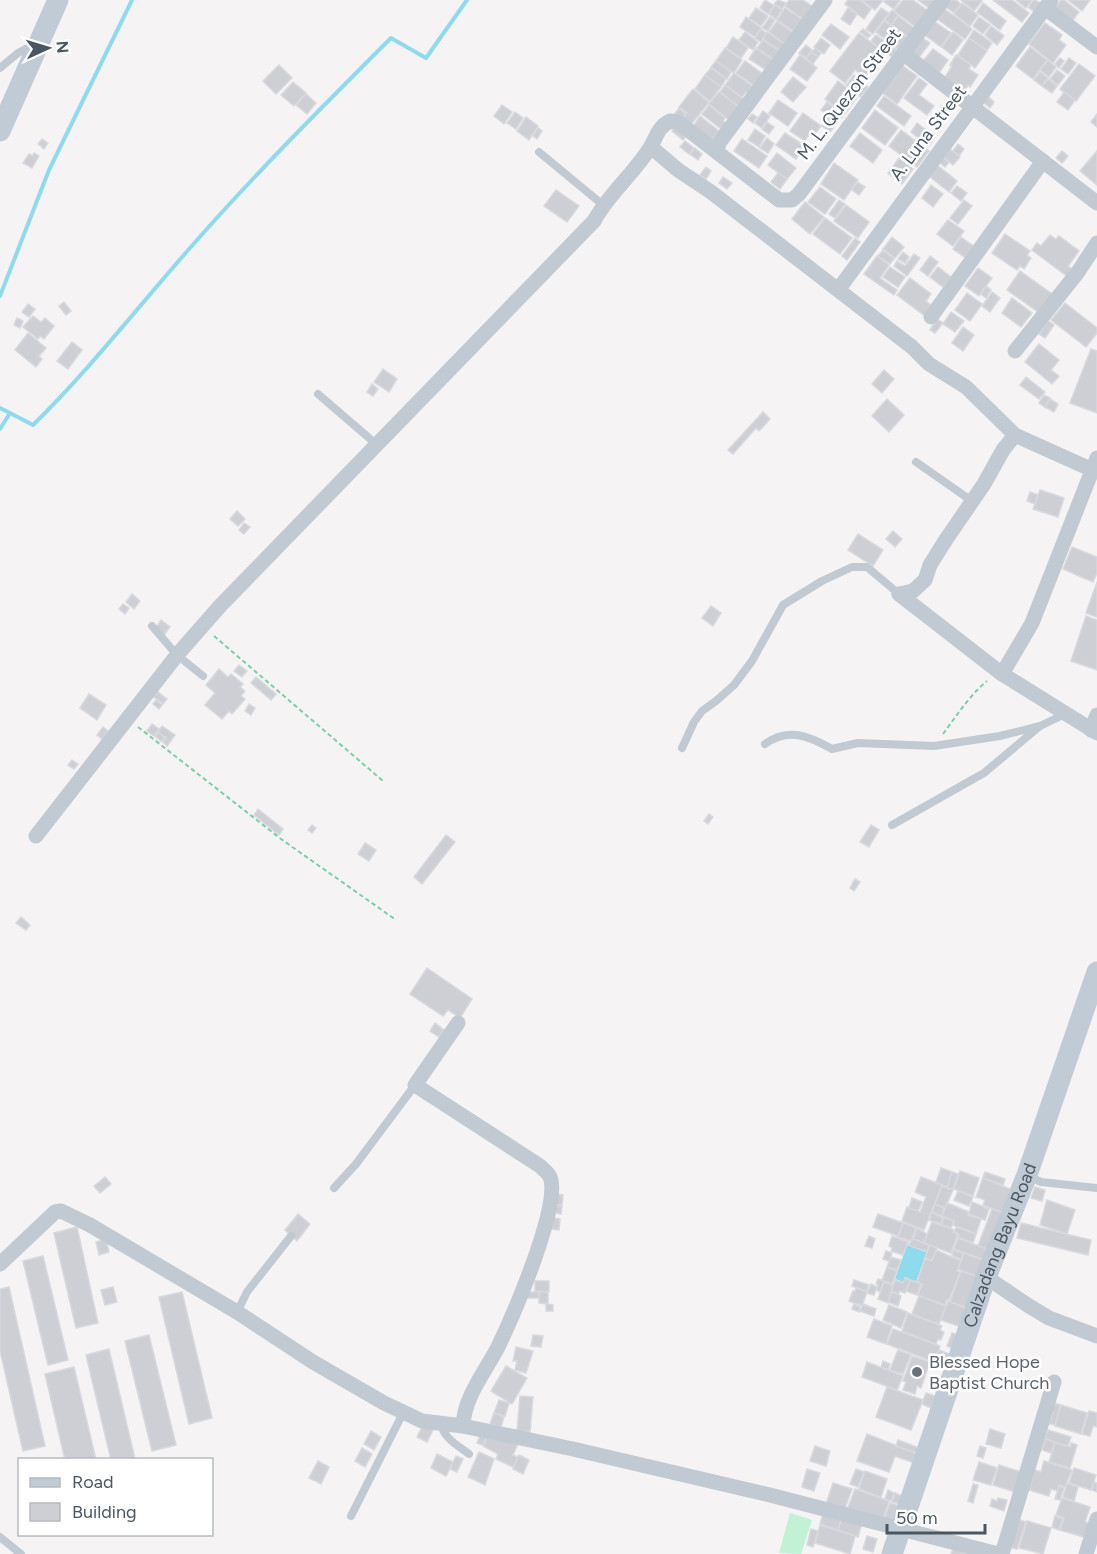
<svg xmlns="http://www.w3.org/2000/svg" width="1097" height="1554" font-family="Figtree,sans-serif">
  <rect width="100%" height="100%" fill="#f5f3f3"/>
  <!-- green -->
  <path fill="#c3f1d5" d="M790,1513l22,7 -11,34 -22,-1z"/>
  <!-- water -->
  <path fill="#90daee" d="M907,1245l20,7 -11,30 -11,-5 -2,5 -8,-3z"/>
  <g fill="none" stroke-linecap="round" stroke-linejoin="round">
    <!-- stream -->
    <g stroke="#90daee" stroke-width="4">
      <path d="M0,296l49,-126 83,-170"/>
      <path d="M0,408l10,5 -10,16"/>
      <path d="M10,413l23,12c56,-55 105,-118 157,-177 64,-73 132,-141 201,-210l35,20 41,-58"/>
    </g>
  </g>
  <!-- building -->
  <g fill="#cdcfd5" stroke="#d7d9de" stroke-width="1.5">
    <path d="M765,0l9,6 -6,8 -8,-6z"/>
    <path d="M778,0l8,3 -4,6 -8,-5z"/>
    <path d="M789,0h14l10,7 -9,13 -19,-14z"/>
    <path d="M848,0h12l11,9 -7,10 -19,-15z"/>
    <path d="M862,0h21l-8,10z"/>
    <path d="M886,0h14l-6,9 -10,-7z"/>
    <path d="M903,0h10l15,11 -12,16 -22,-16z"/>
    <path d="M918,0h17l-6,8z"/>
    <path d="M951,0h5l5,4 -7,9 -8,-6z"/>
    <path d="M961,0h20l1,1 -8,10z"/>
    <path d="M993,0h19l17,13 -7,9z"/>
    <path d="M1016,0h16l-6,8z"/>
    <path d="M1034,0l7,3 -7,9 -6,-5z"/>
    <path d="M1061,0h3l15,12 -8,11 -17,-14z"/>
    <path d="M1068,0h22l-8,11z"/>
    <path d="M962,3l16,12 -8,11 -16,-12z"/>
    <path d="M983,3l23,18 -6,9 -23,-18z"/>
    <path d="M775,5l7,5 -6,9 -7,-5z"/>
    <path d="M756,8l12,8 -7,10 -12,-8z"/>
    <path d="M785,8l18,12 -8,12 -18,-12z"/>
    <path d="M848,8l9,6 -7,11 -9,-6z"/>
    <path d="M881,8l8,5 -16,21 -7,-5z"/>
    <path d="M943,8l29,21 -7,10 -29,-21z"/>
    <path d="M892,10l6,5 -7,10 -6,-5z"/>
    <path d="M898,16l16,12 -6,9 -16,-12z"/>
    <path d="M746,17l15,11 -6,9 -15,-10z"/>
    <path d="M770,17l5,3 -7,11 -6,-3z"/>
    <path d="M979,17l11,8 -7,9 -10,-8z"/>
    <path d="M777,21l17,12 -8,12 -17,-13z"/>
    <path d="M884,21l24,17 -9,12 -23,-18z"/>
    <path d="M935,22l16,11 -10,14 -16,-12z"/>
    <path d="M1045,23l17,12 -3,5 7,5 -13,18 -24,-19z"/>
    <path d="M831,24l18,13 -9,12 -18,-14z"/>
    <path d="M991,26l13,10 -7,9 -12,-10z"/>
    <path d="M761,29l5,4 -5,9 -6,-4z"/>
    <path d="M863,29l8,6 -3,3 -8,-6z"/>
    <path d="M974,30l18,13 -5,7 -18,-12z"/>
    <path d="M745,32l13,10 -5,8 -14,-10z"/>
    <path d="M767,32l18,12 -5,7 -17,-12z"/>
    <path d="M953,32l10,8 -11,15 -10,-8z"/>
    <path d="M859,33l27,21 -9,11 -2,-1 -10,13 -10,-7 -10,13 -15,-12z"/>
    <path d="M876,35l21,15 -5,7 -21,-16z"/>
    <path d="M733,37l15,11 -7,10 -15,-10z"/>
    <path d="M921,37l9,6 -13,17 -8,-7z"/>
    <path d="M821,38l9,7 -6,9 -10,-7z"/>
    <path d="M969,38l18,13 -12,17 -17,-13z"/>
    <path d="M763,40l19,12 -6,9 -19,-13z"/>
    <path d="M806,45l6,5 -6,8 -7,-5z"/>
    <path d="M1030,47l17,13 -14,19 -17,-13z"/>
    <path d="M725,48l17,12 -8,13 -18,-12z"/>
    <path d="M756,48l17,12 -7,10 -17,-11z"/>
    <path d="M815,48l6,5 -3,4 -6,-5z"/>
    <path d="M933,49l15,11 -9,13 -16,-12z"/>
    <path d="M811,52l7,5 -5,7 -7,-5z"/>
    <path d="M800,55l17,13 -10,13 -17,-12z"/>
    <path d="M956,55l15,10 -2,4 9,6 -8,12 -2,-2 -3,6 -20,-14 7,-11 -2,-1z"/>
    <path d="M1060,58l4,3 -5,7 -4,-4z"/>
    <path d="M1069,58l7,5 -8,11 -7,-5z"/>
    <path d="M1048,60l8,7 -7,10 -9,-7z"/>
    <path d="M716,61l15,11 -4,7 -16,-12z"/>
    <path d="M745,61l18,13 -8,12 -19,-13z"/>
    <path d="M1079,64l16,12 -19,25 -16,-12z"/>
    <path d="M279,65l13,13 -16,16 -13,-13z"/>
    <path d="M903,66l14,10 -20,28 -14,-11z"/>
    <path d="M711,68l15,11 -5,8 -16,-12z"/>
    <path d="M1057,70l8,6 -7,9 -8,-6z"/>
    <path d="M1040,72l8,6 -6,8 -8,-6z"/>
    <path d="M734,73l21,15 -5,7 -4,-3 -4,5 -17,-12z"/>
    <path d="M705,75l16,12 -11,14 -15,-12z"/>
    <path d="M854,75l14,12 -7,10 -15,-12z"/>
    <path d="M793,77l13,10 -13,15 -12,-10z"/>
    <path d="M919,78l8,6 -8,11 15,11 -7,9 -23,-17z"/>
    <path d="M1048,79l9,7 -5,7 -10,-7z"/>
    <path d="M838,81l20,15 -13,18 -20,-15z"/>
    <path d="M293,82l13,11 -12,13 -13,-11z"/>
    <path d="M725,85l21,16 -5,7 -21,-16z"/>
    <path d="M693,89l16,13 -20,25 -8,-6 6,-8 -8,-6z"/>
    <path d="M719,92l20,15 -10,13 -20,-16z"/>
    <path d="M1064,92l11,8 -7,10 -11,-8z"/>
    <path d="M306,94l10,9 -9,11 -11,-9z"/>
    <path d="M884,96l27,20 -7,10 -27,-20z"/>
    <path d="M989,97l5,5 -4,6 -7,-6z"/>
    <path d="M778,100l19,13 -9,13 -19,-13z"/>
    <path d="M827,102l17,13 -6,7 -17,-12z"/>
    <path d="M502,105l10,7 -8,12 -10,-8z"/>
    <path d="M709,105l16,13 -2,3 3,2 -5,6 -19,-15z"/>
    <path d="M679,108l7,6 -5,7 -7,-6z"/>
    <path d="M875,110l23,18 -13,17 -23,-17z"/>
    <path d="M763,111l7,5 -8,12 -7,-5z"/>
    <path d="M515,112l8,6 -7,11 -9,-6z"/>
    <path d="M803,113l18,13 -7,10 -4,-3 -5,8 -15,-10z"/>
    <path d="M752,114l5,3 -4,6 -5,-4z"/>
    <path d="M1097,114v13l-6,-5z"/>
    <path d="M700,116l19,15 -9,11 -18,-14z"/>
    <path d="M829,116l8,7 -7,9 -8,-6z"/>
    <path d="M526,117l12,9 -9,14 -12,-9z"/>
    <path d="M767,122l7,5 -5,7 -7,-5z"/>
    <path d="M917,123l18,14 -6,9 -18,-14z"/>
    <path d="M677,124l12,9 -6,7 -11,-9z"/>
    <path d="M538,128l4,3 -5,8 -4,-3z"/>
    <path d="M755,129l10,7 -6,11 -11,-7z"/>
    <path d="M901,130l28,21 -12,16 -28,-21z"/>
    <path d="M785,133l20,13 -9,13 -20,-14z"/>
    <path d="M860,133l22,17 -9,13 -23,-17z"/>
    <path d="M767,138l7,6 -6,9 -8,-5z"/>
    <path d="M42,139l6,4 -4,6 -6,-5z"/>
    <path d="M742,139l25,17 -8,12 -25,-17z"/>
    <path d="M685,141l9,7 -5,6 -9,-7z"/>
    <path d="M958,144l6,5 -5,7 -6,-5z"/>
    <path d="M695,148l7,6 -4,6 -8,-6z"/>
    <path d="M950,149l10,8 -7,8 -9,-8z"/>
    <path d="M1062,151l6,5 -6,7 -6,-5z"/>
    <path d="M1097,151v34l-17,-14z"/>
    <path d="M34,153l5,3 -7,12 -9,-5 6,-9 4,2z"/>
    <path d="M777,153l19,15 -9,11 -19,-14z"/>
    <path d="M899,158l14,11 -11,15 -14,-11z"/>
    <path d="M943,158l6,4 -4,5 -5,-4z"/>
    <path d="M834,163l24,17 -14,20 -23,-16z"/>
    <path d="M937,165l20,16 -8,11 -20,-16z"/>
    <path d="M706,167l5,4 -5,8 -6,-4z"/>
    <path d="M778,173l9,6 -7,10 -9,-7z"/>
    <path d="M723,177l9,6 -5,6 -8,-6z"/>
    <path d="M857,182l8,5 -6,8 -7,-5z"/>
    <path d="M931,185l12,9 -10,13 -11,-9z"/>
    <path d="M957,186l10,7 -6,8 -10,-8z"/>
    <path d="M820,187l16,12 -11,15 -17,-12z"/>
    <path d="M556,190l23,16 -12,16 -23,-16z"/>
    <path d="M839,200l6,4 -10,14 -6,-4z"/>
    <path d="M964,200l8,6 -14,18 -8,-6z"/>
    <path d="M805,202l19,15 -14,17 -18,-15z"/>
    <path d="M846,205l23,17 -11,16 -24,-17z"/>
    <path d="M825,218l27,20 -12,16 -27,-20z"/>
    <path d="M948,220l16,11 -11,15 -16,-12z"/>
    <path d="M1005,234l25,17 -3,4 4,3 -7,11 -4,-3 -3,4 -25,-17z"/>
    <path d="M1050,235l6,4 3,-3 20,15 -11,15 5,4 -5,7 -36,-27 5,-7 4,3z"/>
    <path d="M892,237l12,10 -9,11 -12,-9z"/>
    <path d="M961,237l15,11 -9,11 -14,-10z"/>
    <path d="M855,238l5,4 -13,18 -5,-4z"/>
    <path d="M883,250l11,9 -4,5 -12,-8z"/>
    <path d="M903,252l6,5 -4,6 -7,-4z"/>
    <path d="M914,254l6,4 -13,18 -13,-10 3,-5 8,5z"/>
    <path d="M877,256l12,9 -9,13 17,12 -3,5 -30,-21z"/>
    <path d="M930,256l8,6 -10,14 -8,-6z"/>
    <path d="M890,267l15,10 -7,10 -15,-10z"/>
    <path d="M938,267l13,10 -8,10 -13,-10z"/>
    <path d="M978,268l14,10 -13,18 -14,-10z"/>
    <path d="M1020,271l35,25 -17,16 -31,-22z"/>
    <path d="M910,278l21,16 -5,7 6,5 -7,10 -28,-21z"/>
    <path d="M986,286l5,4 -5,8 -5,-4z"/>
    <path d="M992,292l8,6 -10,14 -8,-6z"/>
    <path d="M967,293l15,11 -12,17 -15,-11z"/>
    <path d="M1012,298l20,15 -11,14 -19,-14z"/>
    <path d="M64,302l7,9 -5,4 -7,-9z"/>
    <path d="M1065,303l32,25v5l-11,14 -35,-27z"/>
    <path d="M28,304l7,5 -6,8 -7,-5z"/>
    <path d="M951,312l13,9 -9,11 -12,-8z"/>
    <path d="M33,316l8,6 4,-4 9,8 -10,13 -4,-3 -2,3 -15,-12z"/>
    <path d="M17,318l6,3 -3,7 -6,-3z"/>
    <path d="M937,319l6,4 -8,10 -5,-3z"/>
    <path d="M1048,321l6,4 -9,13 -6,-4z"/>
    <path d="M963,327l11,8 -11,16 -11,-8z"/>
    <path d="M28,333l18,15 -7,8 3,3 -6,8 -21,-17z"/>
    <path d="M72,342l10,8 -14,19 -11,-8z"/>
    <path d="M1039,344l20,16 -8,10 8,6 -7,8 -27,-22z"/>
    <path d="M1091,349l6,2v62l-27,-10z"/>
    <path d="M383,369l14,10 -8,13 -15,-10z"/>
    <path d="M884,370l10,9 -12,14 -10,-9z"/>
    <path d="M1026,377l19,15 -6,7 -19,-14z"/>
    <path d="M372,384l6,5 -5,7 -6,-4z"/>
    <path d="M1044,395l6,3 -5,9 -6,-4z"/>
    <path d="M887,399l17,16 -15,17 -17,-16z"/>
    <path d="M1050,399l8,5 -4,8 -9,-5z"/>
    <path d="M763,412l7,7 -11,12 -3,-3 -23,26 -5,-4z"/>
    <path d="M1040,490l24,8 -6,19 -25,-8z"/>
    <path d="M1030,492l8,3 -3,9 -8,-3z"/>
    <path d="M237,511l8,8 -7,7 -8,-7z"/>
    <path d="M244,523l6,4 -6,7 -5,-4z"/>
    <path d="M893,531l9,8 -7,8 -9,-8z"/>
    <path d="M858,534l25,16 -10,16 -25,-16z"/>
    <path d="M1072,547l25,10v16l-4,9 -30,-13z"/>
    <path d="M1097,582v35l-11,-4z"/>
    <path d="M132,594l8,7 -6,8 -8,-7z"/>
    <path d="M123,604l6,4 -4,6 -6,-5z"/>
    <path d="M711,606l10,7 -8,13 -11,-8z"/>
    <path d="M1086,616l11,4v50l-26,-9z"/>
    <path d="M161,620l9,7 -6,8 -9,-6z"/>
    <path d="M239,665l8,6 -5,6 -8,-6z"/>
    <path d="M219,669l9,8 3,-3 12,10 -3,3 5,4 -4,5 4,3 -13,15 -3,-3 -7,8 -17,-14 10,-12 -9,-8z"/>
    <path d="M256,677l20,17 -5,6 -20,-17z"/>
    <path d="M158,692l9,7 -4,5 -9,-7z"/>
    <path d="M89,694l17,11 -9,15 -17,-12z"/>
    <path d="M156,700l6,5 -3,4 -6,-5z"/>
    <path d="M249,704l6,4 -4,7 -6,-4z"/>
    <path d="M152,724l7,5 -5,7 -7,-5z"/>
    <path d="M162,726l13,9 -8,11 -4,-4 3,-4 -8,-6z"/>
    <path d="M103,727l5,4 -6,8 -5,-4z"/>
    <path d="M158,732l7,6 -3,4 -7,-6z"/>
    <path d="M72,760l6,4 -4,5 -6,-4z"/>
    <path d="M258,809l25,20 -4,6 -25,-20z"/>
    <path d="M709,814l4,3 -5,7 -4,-3z"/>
    <path d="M312,825l4,3 -4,5 -4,-3z"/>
    <path d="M871,825l8,5 -10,17 -9,-5z"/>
    <path d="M446,835l9,7 -33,42 -8,-7z"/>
    <path d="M365,843l11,7 -7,11 -11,-7z"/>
    <path d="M855,879l5,3 -6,9 -4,-3z"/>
    <path d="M21,917l9,8 -4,5 -10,-7z"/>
    <path d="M427,968l45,31 -12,19 -12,-8 -5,6 -33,-22z"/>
    <path d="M435,1023l9,7 -5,7 -9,-6z"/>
    <path d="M941,1168l11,4 -5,15 -11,-5z"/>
    <path d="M960,1171l19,7 -6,18 -19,-7z"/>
    <path d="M952,1172l6,2 -5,16 -6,-2z"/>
    <path d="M985,1172l20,7 -2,6 -20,-7z"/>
    <path d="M105,1177l6,7 -11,9 -6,-7z"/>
    <path d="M921,1177l21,8 -18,45 -22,-9 5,-14 13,5 6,-15 -11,-5z"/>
    <path d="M983,1178l27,11 -6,24 -21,-8 2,-5 -9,-3z"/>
    <path d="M942,1186l11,4 -8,18 -10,-4z"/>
    <path d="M1035,1187l10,3 -3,11 -11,-3z"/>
    <path d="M958,1191l15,6 -4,9 -15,-6z"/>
    <path d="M556,1194l7,1 -1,10h-7z"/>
    <path d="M912,1198l10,4 -4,9 -9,-3z"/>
    <path d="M1047,1200l28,10 -8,24 -27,-9z"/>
    <path d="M972,1202l17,7 -4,11 -16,-6z"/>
    <path d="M947,1203l22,9 -1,3 13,4 -5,15 -23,-9 1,-4 -12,-5z"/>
    <path d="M935,1204l9,4 -2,8 -10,-4z"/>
    <path d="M557,1205l5,1 -1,8 -5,-1z"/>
    <path d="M992,1209l11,4 -13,37 -12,-4z"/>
    <path d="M932,1212l11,6 -2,6 -12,-4z"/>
    <path d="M298,1214l12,10 -13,17 -12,-11z"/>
    <path d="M878,1214l25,9 -5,13 -25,-9z"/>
    <path d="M944,1217l10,4 -3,7 -10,-3z"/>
    <path d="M553,1218l7,1 -1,11 -7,-1z"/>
    <path d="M932,1222l22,8 -1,2 5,2 -7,19 -27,-10z"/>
    <path d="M903,1223l13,5 -5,13 -13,-4z"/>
    <path d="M1021,1223l70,17 -3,15 -71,-17z"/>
    <path d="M77,1227l21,96 -22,5 -22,-95z"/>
    <path d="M956,1227l20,7 -3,9 -15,-6 1,-3 -5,-2z"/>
    <path d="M917,1228l10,6 -3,9 -11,-4z"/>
    <path d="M869,1236l6,3 -3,9 -7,-2z"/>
    <path d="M892,1236l16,6 -5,13 -12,-4 1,-3 -3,-2z"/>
    <path d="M958,1238l31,12 -4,10 -31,-11z"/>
    <path d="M106,1239l3,13 -10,3 -3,-13z"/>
    <path d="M913,1239l16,6 -2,7 -19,-7z"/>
    <path d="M930,1245l7,3 -5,12 -7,-2z"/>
    <path d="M936,1250l25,11 -4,10 3,1 -11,28 -2,-1 -2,6 -27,-10 4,-11 -5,-2 8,-24 7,3z"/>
    <path d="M953,1250l10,3 -2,7 -9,-5z"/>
    <path d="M886,1251l6,2 -3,8 -6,-2z"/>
    <path d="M964,1253l21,8 -9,15 -18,-7z"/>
    <path d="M43,1256l25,104 -20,5 -25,-104z"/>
    <path d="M891,1257l10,3 -4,10 -10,-3z"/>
    <path d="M887,1267l10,4 -5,13 -10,-4z"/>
    <path d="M961,1271l18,6 -11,31 -18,-6z"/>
    <path d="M905,1278l5,2 -5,13 -5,-2 -2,3 -7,-3 4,-11 8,3z"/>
    <path d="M878,1279l6,2 -4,11 -3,-2 1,-5 -2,-1z"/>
    <path d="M854,1280l15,5 -3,6 -14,-5z"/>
    <path d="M910,1280l11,4 -4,11 -11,-4z"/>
    <path d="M535,1281h14v11l-14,-1z"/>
    <path d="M884,1282l9,3 -5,18 -10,-4z"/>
    <path d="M871,1284l6,3 -3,8 -7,-2z"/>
    <path d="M9,1287l36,159 -22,5 -23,-100v-62z"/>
    <path d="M113,1287l4,15 -12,3 -4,-15z"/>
    <path d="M856,1288l11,4 -5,14 -13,-5 4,-10h2z"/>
    <path d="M182,1292l30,126 -23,6 -30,-127z"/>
    <rect x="527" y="1292" width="12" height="6"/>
    <path d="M539,1292h9v12l-9,-1z"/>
    <path d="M892,1292l9,4 -3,10 -10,-4z"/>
    <path d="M919,1296l27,10 -7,18 -27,-10z"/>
    <path d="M948,1301l22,9 -6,18 -23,-8z"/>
    <path d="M546,1304l7,1v6h-7z"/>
    <path d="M854,1304l6,3 -1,5 -7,-3z"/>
    <path d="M863,1304l13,5 -2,7 -14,-5z"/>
    <path d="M889,1305l18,7 -6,16 -18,-8z"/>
    <path d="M908,1313l34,13 -2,4 4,2 -3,8 -3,-1 -2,5 -34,-13z"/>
    <path d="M874,1319l18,7 -6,18 -19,-7z"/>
    <path d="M893,1329l47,17 -6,16 -47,-18z"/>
    <path d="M952,1333l6,2 -5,14 -6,-3z"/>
    <path d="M149,1335l27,110 -24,6 -27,-110z"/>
    <path d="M533,1335l10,1 -2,11 -10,-1z"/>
    <path d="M516,1347l17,4 -7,22 -11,-3 2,-9h-4z"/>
    <path d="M109,1349l26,110 -1,1h-23l-25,-105z"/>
    <path d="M898,1350l13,5 -8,19 -13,-4z"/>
    <path d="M939,1350l15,6 -3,8 -15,-5z"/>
    <path d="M912,1356l18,6 -9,26 -4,-2 -2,8 -12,-4 3,-8 -3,-1z"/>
    <path d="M883,1361l7,3 -2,6 -7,-3z"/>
    <path d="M867,1362l36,14 -6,14 -35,-13z"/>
    <path d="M506,1366l21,12 -15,26 -21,-13z"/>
    <path d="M74,1367l22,93h-31l-20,-86z"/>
    <path d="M887,1387l36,13 -12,30 -35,-13z"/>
    <path d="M926,1393l9,3 -4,12 -9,-4z"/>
    <path d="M520,1396l13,1 -3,35 -13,-1z"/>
    <path d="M499,1400l10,3 -4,13 -11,-3z"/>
    <path d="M1050,1402l11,3 -6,20 -6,-1 4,-11 -6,-2z"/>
    <path d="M1061,1405l26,8 -6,21 -26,-8z"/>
    <path d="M1089,1411l8,2v14l-4,-1 -3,10 -8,-2z"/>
    <path d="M494,1413l10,4 -3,10 -11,-3z"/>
    <path d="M423,1425l10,5 -6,12 -10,-5z"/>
    <path d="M990,1429l15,5 -4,14 -15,-4z"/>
    <path d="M1048,1430l23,7 -3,9 -23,-7z"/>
    <path d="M371,1431l10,6 -7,13 -10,-6z"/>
    <path d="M482,1431l6,3 -5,11 -6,-2z"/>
    <path d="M489,1432l29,12 -5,11 5,2 -5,10 -17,-8 2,-5 -15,-8z"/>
    <path d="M867,1434l50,20 -3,9 -19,-7 -6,16 -32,-11z"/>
    <path d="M1045,1439l10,3 -4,11 -9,-3z"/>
    <path d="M898,1440l21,8 -2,5 -21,-7z"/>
    <path d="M1055,1443l15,4 1,-4 6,2 -7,23 -21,-6z"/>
    <path d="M815,1446l15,5 -4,15 -16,-5z"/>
    <path d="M980,1446l6,2 -3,10 -6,-2z"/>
    <path d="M362,1448l10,6 -7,13 -10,-6z"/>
    <path d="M479,1452l15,7 -9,26 -17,-8z"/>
    <path d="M437,1454l16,8 -7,14 -15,-8z"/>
    <path d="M519,1455l10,5 -6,14 -10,-5z"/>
    <path d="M456,1456l7,3 -6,13 -7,-3z"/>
    <path d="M318,1461l11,6 -8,17 -12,-6z"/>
    <path d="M1044,1461l28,9 -7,17 -6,-2 -1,6 -7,-2 -2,7 -20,-6 6,-20 6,2z"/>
    <path d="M979,1462l18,6 -6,17 -18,-5z"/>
    <path d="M999,1465l22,7 -6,20 -22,-7z"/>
    <path d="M1074,1468l22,7 -5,15 -22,-7z"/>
    <path d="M807,1469l13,4 -6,18 -12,-4z"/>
    <path d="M856,1469l8,3 -6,15 -8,-3z"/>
    <path d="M865,1471l22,8 -6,18 -22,-8z"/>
    <path d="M1094,1482l3,1v9l-5,-2z"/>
    <path d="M833,1483l19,6 -8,22 -18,-7z"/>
    <path d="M1067,1483l11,4 -4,14 -11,-4z"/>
    <path d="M973,1484l5,1 -5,18 -5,-2z"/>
    <path d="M1059,1486l5,2 -4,12 -5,-1z"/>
    <path d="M855,1489l34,12 -7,21 -35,-12z"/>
    <path d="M888,1490l6,3 -3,8 -6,-2z"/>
    <path d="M895,1493l7,3 -3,8 -7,-2z"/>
    <path d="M998,1498l9,2 -3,11 -14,-5 2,-7 5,2z"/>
    <path d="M1062,1498l28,9 -5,15 7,2 -5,14 -27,-8 4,-12 -8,-3z"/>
    <path d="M890,1503l9,3 -7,19 -9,-3z"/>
    <path d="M824,1511l18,5 -4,14 -18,-6z"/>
    <path d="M842,1516l20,7 -4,14 -20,-7z"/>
    <path d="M1055,1516l8,3 -4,11 -7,-3z"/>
    <path d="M1017,1519l9,3 -9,27 -9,-2z"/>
    <path d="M1027,1521l24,7 -8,26 -24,-6z"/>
    <path d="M820,1525l35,11 -5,18 -35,-11z"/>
    <path d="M811,1529l7,2 -5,16 -6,-2z"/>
    <path d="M867,1536l10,3 -4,13 -10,-3z"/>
    <path d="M953,1549l14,4v1h-16z"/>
  </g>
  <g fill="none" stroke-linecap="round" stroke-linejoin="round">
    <!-- path -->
    <g stroke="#7ad0a6" stroke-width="2" stroke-dasharray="4.5 3" stroke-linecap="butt">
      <path d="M214,636l169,145"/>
      <path d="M138,727l143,112 115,81"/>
      <path d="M943,734c14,-19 26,-38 44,-53"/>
    </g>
    <!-- lane -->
    <g stroke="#c1cad2" stroke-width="8">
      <path d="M0,68l18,-15 15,-8"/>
      <path d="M539,152l64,53"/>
      <path d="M318,394l58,50"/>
      <path d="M916,462l56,39"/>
      <path d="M152,626l25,29 26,21"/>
      <path d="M765,744c23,-17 44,-8 67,5l26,-6 76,3 66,-10 40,-10"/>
      <path d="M682,748l12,-26 8,-11 14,-10 18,-16 18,-24 31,-56 39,-24 30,-14h15l32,27"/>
      <path d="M892,825l92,-52 56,-47 25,-12"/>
      <path d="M1028,1176l13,6 56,6"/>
      <path d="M334,1188l22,-24 59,-79"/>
      <path d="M237,1312l10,-20 44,-56"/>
      <path d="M442,1423c-1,14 17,23 27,31"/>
      <path d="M351,1516l52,-103"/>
      <path d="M0,1537l21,17"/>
    </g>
    <!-- street -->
    <g stroke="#c1cad2" stroke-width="15">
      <path d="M1045,8l52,39"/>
      <path d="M904,54l193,149"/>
      <path d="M651,147l27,23 33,22 201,155 17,17 37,23 49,48 82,37"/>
      <path d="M717,152l2,-9 106,-143"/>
      <path d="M838,290l213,-290"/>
      <path d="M931,317l112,-156"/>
      <path d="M1015,351l63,-79 19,-29"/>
      <path d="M899,594l103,80 95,59"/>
      <path d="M899,594l14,-3 12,-11 5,-15 15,-24 39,-57 19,-34 12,-15"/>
      <path d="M1002,674l30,-51 65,-165"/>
      <path d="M1091,730l6,-15"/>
      <path d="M36,836l141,-181 43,-49 374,-385c15,-28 41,-48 57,-75 6,-10 7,-19 19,-25l8,1 101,78h13l7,-6 144,-194"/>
      <path d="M458,1023l-43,62 125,81c5,5 10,8 11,14 7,32 -38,136 -53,167 -13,25 -34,50 -35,79"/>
      <path d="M0,1264l55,-52 6,-1 29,14 147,87 76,50 71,41 38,18 41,5 110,23 197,46 228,59"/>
      <path d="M986,1277l43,29 20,12 48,18"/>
      <path d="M1002,1554l52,-172"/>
      <path d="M1086,1554l11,-35"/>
    </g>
    <!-- secondary -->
    <g stroke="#c1cbd6" stroke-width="21">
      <path d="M0,131l58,-131"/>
      <path id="s1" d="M892,1554l94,-277 41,-102 70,-203"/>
    </g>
  </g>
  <!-- markers -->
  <circle fill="#6b7280" stroke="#fff" stroke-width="2" cx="917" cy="1372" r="6"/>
  <g text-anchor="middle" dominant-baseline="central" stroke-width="5" stroke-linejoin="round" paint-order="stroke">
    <!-- street labels -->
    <g font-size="18" fill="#4a5661" stroke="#fff">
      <text transform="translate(849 94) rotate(-53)">M. L. Quezon Street</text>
      <text transform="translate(928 133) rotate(-53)">A. Luna Street</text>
      <text stroke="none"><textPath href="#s1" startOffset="327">Calzadang Bayu Road</textPath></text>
    </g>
    <!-- worship labels -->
    <g font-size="18" fill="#5b616d" stroke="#fff" text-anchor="start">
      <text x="929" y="1362">Blessed Hope<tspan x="929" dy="21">Baptist Church</tspan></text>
    </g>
  </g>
  <!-- legend -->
  <rect x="18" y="1458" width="195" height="78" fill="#ffffff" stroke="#b7bbc0" stroke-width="1.5"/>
  <rect x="30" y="1478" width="30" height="9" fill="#c1cbd6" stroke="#b7bbc0" stroke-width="1.5"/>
  <text x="72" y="1488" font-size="18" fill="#4a5661">Road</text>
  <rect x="30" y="1503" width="30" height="18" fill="#cdcfd5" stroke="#b7bbc0" stroke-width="1.5"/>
  <text x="72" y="1518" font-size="18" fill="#4a5661">Building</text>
  <!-- north arrow -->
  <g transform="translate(48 48) rotate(86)" stroke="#ffffff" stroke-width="4.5" paint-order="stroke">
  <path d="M0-4.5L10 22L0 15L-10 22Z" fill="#4a5661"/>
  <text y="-9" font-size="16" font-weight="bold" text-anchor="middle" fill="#4a5661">N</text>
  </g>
  <!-- scale -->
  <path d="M887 1524v9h98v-9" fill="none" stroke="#4a5661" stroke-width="3"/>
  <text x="896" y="1524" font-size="18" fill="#4a5661" stroke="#ffffff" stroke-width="4.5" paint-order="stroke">50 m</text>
</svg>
